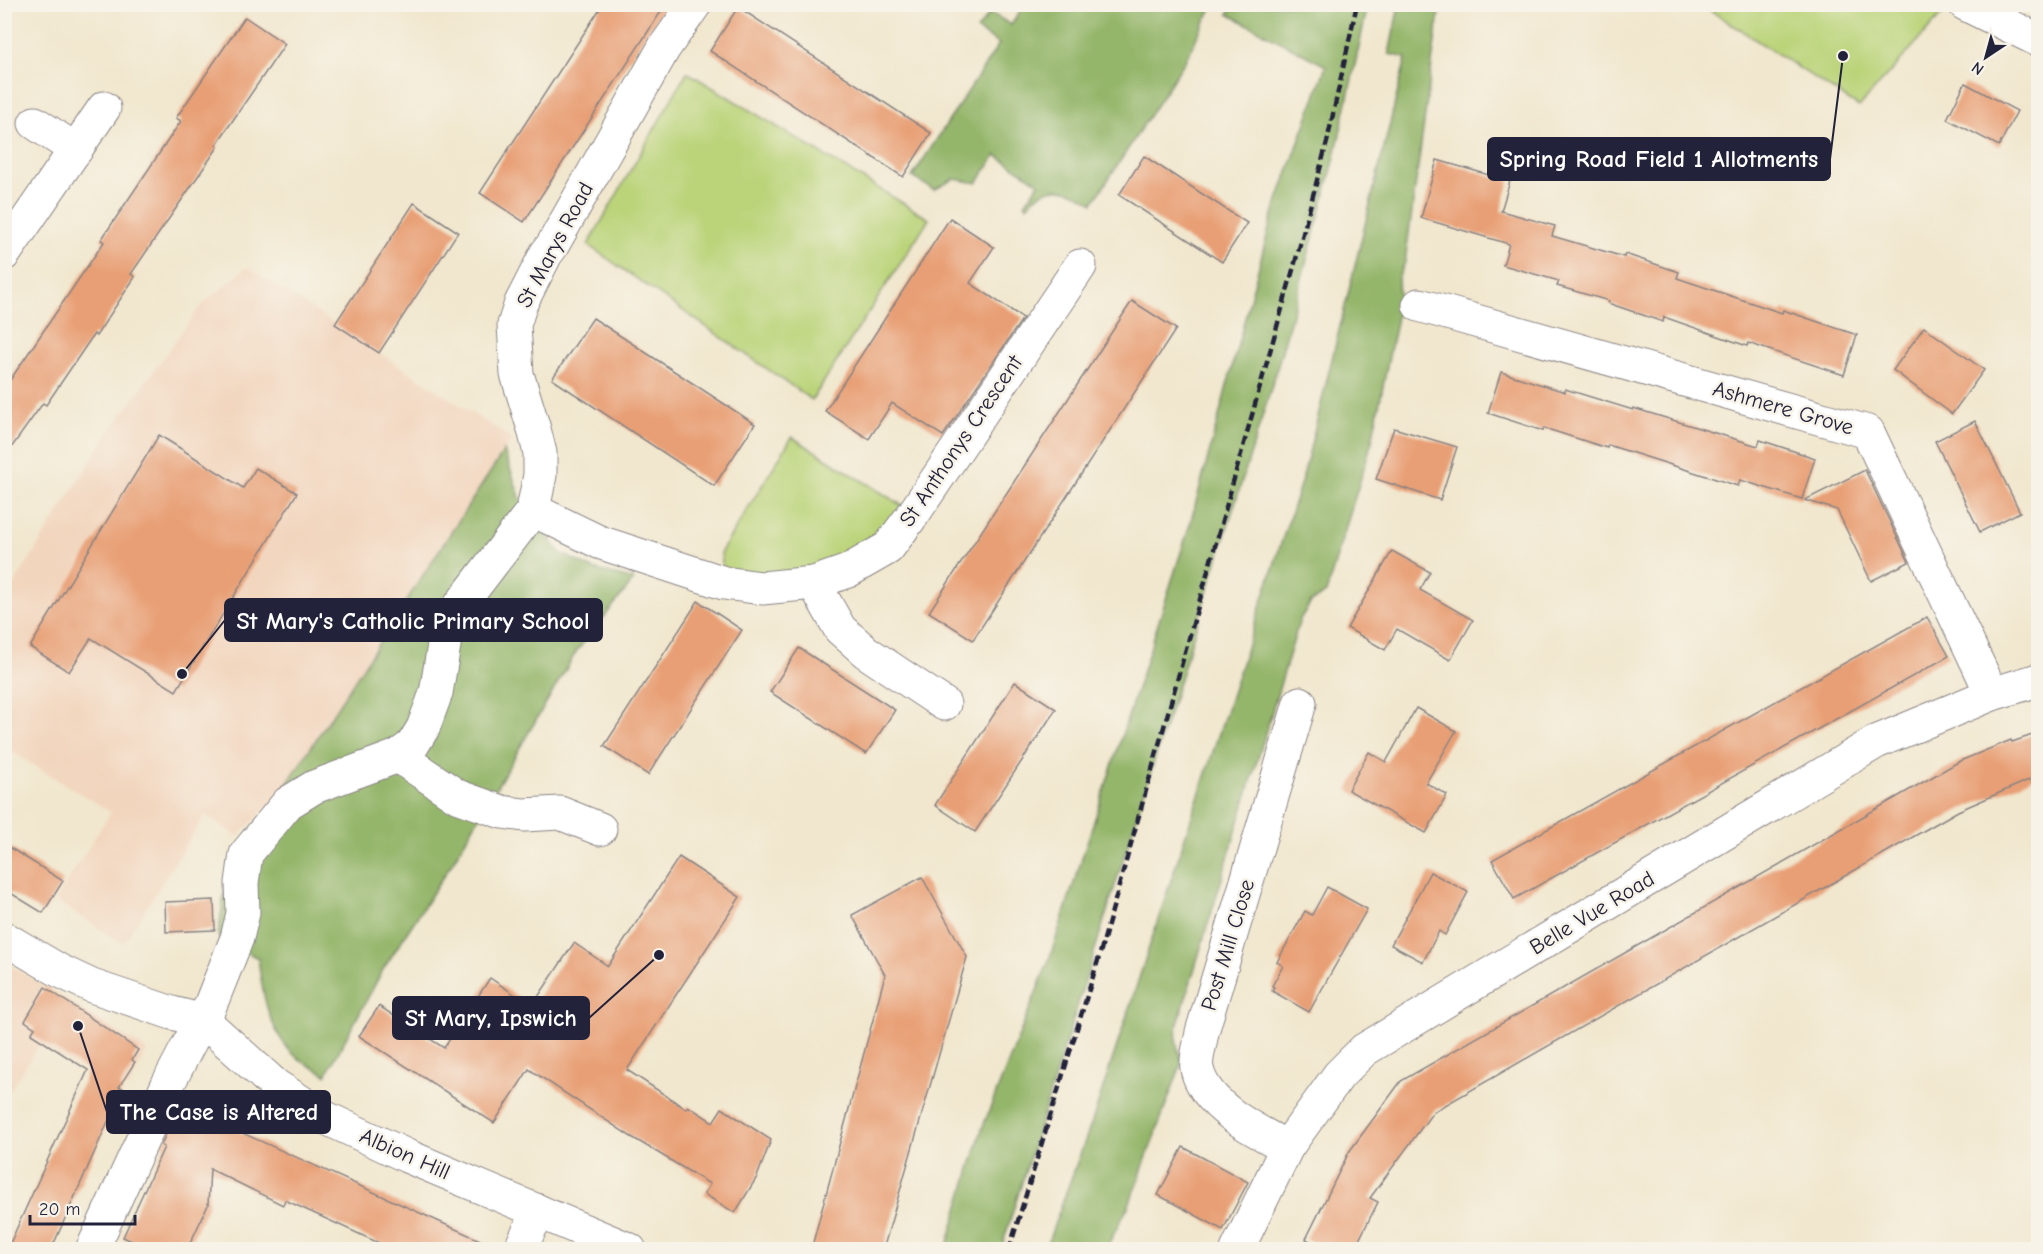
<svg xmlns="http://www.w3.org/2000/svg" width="2043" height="1254" font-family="'Comic Neue',sans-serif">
  <rect width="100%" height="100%" fill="#f7f3e8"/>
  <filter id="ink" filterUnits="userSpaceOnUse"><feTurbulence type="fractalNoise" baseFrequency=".0167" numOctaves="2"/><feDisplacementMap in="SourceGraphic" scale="12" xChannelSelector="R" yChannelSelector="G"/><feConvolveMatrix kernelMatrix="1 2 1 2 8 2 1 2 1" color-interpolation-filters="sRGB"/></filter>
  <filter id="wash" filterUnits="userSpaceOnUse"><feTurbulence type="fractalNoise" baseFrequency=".008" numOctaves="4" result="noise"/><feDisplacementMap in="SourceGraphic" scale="24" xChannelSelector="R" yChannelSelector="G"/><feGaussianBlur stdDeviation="1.35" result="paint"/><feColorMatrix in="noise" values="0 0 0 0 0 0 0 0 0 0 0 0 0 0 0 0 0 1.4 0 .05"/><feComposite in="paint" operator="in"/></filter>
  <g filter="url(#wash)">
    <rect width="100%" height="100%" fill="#f1e7ce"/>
    <!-- built -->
    <g fill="#f2d5bd">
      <path d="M247,267l265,172 -231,355 -43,42 -33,-21 -82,129 -68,-44 56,-88 -106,-64 -1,-148 100,-160 96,-133z"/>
      <path d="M5,962l142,88 -19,39 -54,-24 -35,-20 -34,53z"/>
    </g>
    <!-- green -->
    <g fill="#bbd47a" stroke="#6e7b5a" stroke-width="1.5">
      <path d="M1702,5h248l-91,102z"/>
      <path d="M687,72l242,147 -117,181 -224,-155z"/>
      <path d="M792,437l122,76 -45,47 -145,23 -3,-31z"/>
    </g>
    <!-- forest -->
    <g fill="#94b66a" stroke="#5b6c52" stroke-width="1.5">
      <path d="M1025,4l188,1 -28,56 -92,142c-24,-16 -45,-22 -66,3l-2,-2 14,-21 -43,-28 -19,28 -23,-4 -20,11 -22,-13 87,-133 -22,-14 13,-18 21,13z"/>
      <path d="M1234,5h134l-34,156 -59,215 -274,873h-55l36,-120 67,-169 99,-305 43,-134 81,-304 54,-151 -98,-52z"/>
      <path d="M1399,5h41l-35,257 -7,17 1,19 -3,24 -24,119 -46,152 -15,9 -11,17 -123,408 -1,14 6,21 -53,143 -23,44 -61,1 48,-131 211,-646 102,-415 -17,-4z"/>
      <path d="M504,451l17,49 39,53 33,16 41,11 -58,72 -124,211 -68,105 -58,107c-11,-7 -27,-14 -36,-24 -23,-26 -28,-60 -32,-93l-38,-19 -2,-3 9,-60z"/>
    </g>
    <g id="blocks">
      <!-- building -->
      <g fill="#e89f74">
        <path d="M603,4h63l-142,218 -44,-29z"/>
        <path d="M738,7l193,126 -28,44 -193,-126z"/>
        <path d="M245,17l40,27 -69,101 2,2 -87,127 4,3 -39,59 -2,-2 -48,71 -3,-2 -39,55v-69l100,-147 -3,-2 80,-119 -5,-3z"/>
        <path d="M1965,83l52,28 -18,35 -52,-27z"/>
        <path d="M1144,156l103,67 -25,39 -103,-67z"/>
        <path d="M1437,160l73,21 -9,30 54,15 -3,10 72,21 1,-3 54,18 -2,6 105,35 1,-3 74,25 -13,40 -96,-32 -1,3 -83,-29 -1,5 -55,-19 1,-2 -52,-15 2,-5 -56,-16 6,-21 -88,-26z"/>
        <path d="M414,203l44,29 -79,121 -44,-29z"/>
        <path d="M950,218l44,29 -24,36 53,35 -80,118 -51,-33 -23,36 -44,-28z"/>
        <path d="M1132,301l44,28 -203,311 -44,-28z"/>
        <path d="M593,318l162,106 -41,62 -162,-107z"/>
        <path d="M1924,327l60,43 -32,44 -59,-44z"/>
        <path d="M1501,372l64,20v-3l68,21v-2l125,38 2,-6 55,18 -13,41 -62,-19 -2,6 -130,-41 -1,3 -63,-20 -1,3 -55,-18z"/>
        <path d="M1975,421l45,91 -40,20 -45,-91z"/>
        <path d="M1394,428l63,19 -17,53 -64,-21z"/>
        <path d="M159,435l84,53 13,-20 41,25 -121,198 -85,-53 -22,34 -39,-25z"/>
        <path d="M1865,470l44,92 -38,19 -34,-71 -32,-10z"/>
        <path d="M1392,551l38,21 -10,18 53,30 -23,40 -53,-31 -12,21 -38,-22z"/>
        <path d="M698,601l44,29 -94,145 -44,-29z"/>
        <path d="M1927,617l22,39 -435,243 -22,-39z"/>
        <path d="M799,648l96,62 -29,44 -96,-62z"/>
        <path d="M1015,682l41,27 -81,123 -40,-27z"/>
        <path d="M1416,708l40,23 -30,52 21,12 -21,38 -78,-43 21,-38 17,10z"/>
        <path d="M2038,733v43l-80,35 -33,19 -492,282 -63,86 8,4 -24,48h-27l-21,-11 43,-87 52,-71 559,-320 51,-21 1,2z"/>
        <path d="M4,844l59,37 -20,32 -39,-24z"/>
        <path d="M679,857l61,40 -113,173 59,39 2,-3 25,16 9,-14 49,32 -14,37 -22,36 -31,-19 6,-10 -80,-48 -101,-67 -35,54 -135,-87 20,-30 65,42 46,-70 42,28 42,-63 34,23z"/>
        <path d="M1430,872l38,20 -23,43 -6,-4 -16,31 -32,-17z"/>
        <path d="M922,877l45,80 -84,293h-72l74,-275 -33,-60z"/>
        <path d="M1327,887l40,22 -58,103 -37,-21 2,-4 -2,-1 11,-20 -6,-4 28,-51 7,4z"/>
        <path d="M214,900l1,30 -49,2 -1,-30z"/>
        <path d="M45,987l93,63 -6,10 3,2 -16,25 4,1 -72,162h-44l81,-180 -57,-36 4,-6 -10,-7z"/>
        <path d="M182,1099l48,20 -3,7 275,124h-108l-109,-50 -2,5 -73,-36 -2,36 -21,45h-35l-29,-13 41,-90 -3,-2z"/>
        <path d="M1183,1147l65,35 -25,48 -65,-35z"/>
      </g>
    </g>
  </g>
  <g filter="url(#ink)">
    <use href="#blocks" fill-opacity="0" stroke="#8a8484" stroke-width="1.5"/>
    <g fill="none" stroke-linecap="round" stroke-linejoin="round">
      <!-- minor casing -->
      <g stroke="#8a8484" stroke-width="35">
        <g id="minor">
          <path d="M1965,4l73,36"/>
          <path d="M35,123l41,27"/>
          <path d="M4,254l100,-146"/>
          <path d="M1419,305l449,127 124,262"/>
          <path d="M533,510l66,32 125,41 38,5 52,-5 34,-12 40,-23 26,-35 166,-247"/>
          <path d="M814,583l26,46 26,23 78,52"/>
          <path d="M398,756l59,40 45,16 22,3 36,-2 40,16"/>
          <path d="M1287,1147c-31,-16 -82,-41 -90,-78 -2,-11 4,-27 5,-37l98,-329"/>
          <path d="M92,1250l76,-166 23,-44 13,-19 33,-83 6,-25 -1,-30 4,-29 42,-51 26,-16 84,-31 14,-10 11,-18 13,-35 9,-54 16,-35 72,-94 7,-35v-22l-6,-24 -17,-55 -3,-49 7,-22 25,-49 6,-8 112,-198 31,-44"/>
          <path d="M520,1250l18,-39"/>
          <path d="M1237,1250l50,-103 52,-72 25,-25 512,-308 116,-48 46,-14"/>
        </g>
      </g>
      <!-- primary casing -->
      <g stroke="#8a8484" stroke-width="35">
        <path id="primary" d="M4,938l56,33 32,15 80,27 32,8 72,65 50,32 81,38 223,94"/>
      </g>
      <!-- minor -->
      <use href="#minor" stroke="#fff" stroke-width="33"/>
      <!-- primary -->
      <use href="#primary" stroke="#fff" stroke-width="33"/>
      <!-- rail -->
      <path stroke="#22223b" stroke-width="4.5" stroke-dasharray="9 4.5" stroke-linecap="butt" d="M1009,1250l90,-293 201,-712 27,-103 30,-138"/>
    </g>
  </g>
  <g text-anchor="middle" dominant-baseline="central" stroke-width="5" stroke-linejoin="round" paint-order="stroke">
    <!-- street labels -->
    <g font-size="22" fill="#22223b" stroke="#f7f3e8">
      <text transform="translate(555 245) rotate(-62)">St Marys Road</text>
      <text transform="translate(1783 408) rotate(16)">Ashmere Grove</text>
      <text transform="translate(961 441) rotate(-56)">St Anthonys Crescent</text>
      <text transform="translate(1592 913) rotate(-31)">Belle Vue Road</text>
      <text transform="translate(1228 945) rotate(-73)">Post Mill Close</text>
      <text transform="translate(405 1154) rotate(24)">Albion Hill</text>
    </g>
  </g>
  <!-- callouts -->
  <path fill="none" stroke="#22223b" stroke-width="2" d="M1843 56L1830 159M182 674L225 620M659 955L589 1018M78 1026L107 1112"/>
  <g fill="#22223b" stroke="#f7f3e8" stroke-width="2">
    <circle cx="1843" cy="56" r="6"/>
    <circle cx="182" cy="674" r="6"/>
    <circle cx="659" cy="955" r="6"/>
    <circle cx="78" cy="1026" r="6"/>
  </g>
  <g fill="#22223b" stroke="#22223b" stroke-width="2">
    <rect x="1488" y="138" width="342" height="42" rx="6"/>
    <rect x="225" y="599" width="377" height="42" rx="6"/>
    <rect x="393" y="997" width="196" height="42" rx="6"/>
    <rect x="107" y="1091" width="223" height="42" rx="6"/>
  </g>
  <g font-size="24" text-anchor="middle" font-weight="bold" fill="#fff">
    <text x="1659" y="167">Spring Road Field 1 Allotments</text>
    <text x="413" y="629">St Mary's Catholic Primary School</text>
    <text x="491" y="1026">St Mary, Ipswich</text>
    <text x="219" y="1120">The Case is Altered</text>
  </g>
  <!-- margin -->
  <rect width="2043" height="1254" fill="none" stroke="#f7f3e8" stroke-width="24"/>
  <!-- north arrow -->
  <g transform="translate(1986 57) rotate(216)" stroke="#f7f3e8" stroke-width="4.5" paint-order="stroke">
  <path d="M0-4.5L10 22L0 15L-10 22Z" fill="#22223b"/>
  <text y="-9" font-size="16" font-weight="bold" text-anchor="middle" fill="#22223b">N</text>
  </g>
  <!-- scale -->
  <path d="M30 1215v9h105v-9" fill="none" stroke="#22223b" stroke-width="3"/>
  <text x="39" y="1215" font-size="18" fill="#22223b" stroke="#f7f3e8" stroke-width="4.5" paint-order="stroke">20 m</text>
</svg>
